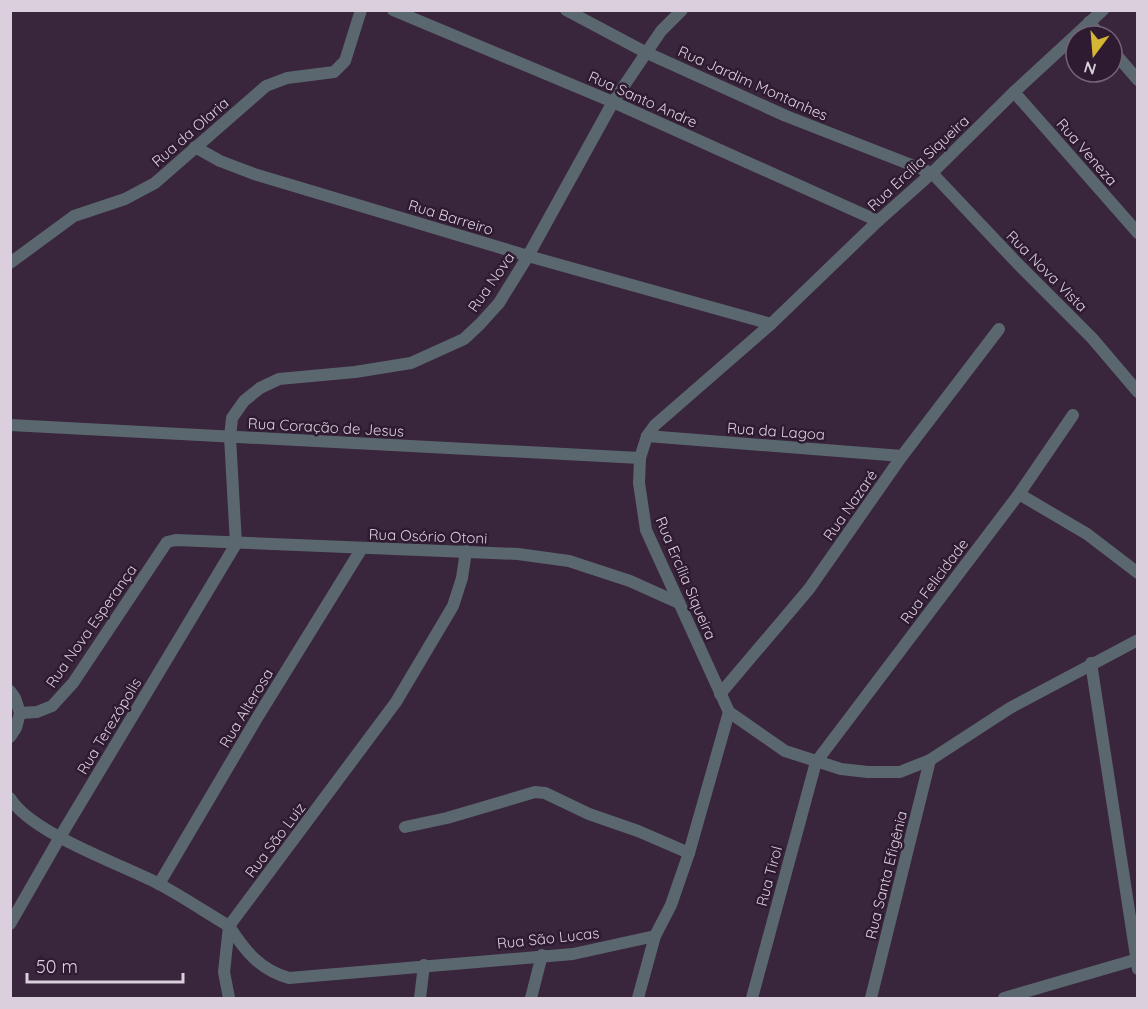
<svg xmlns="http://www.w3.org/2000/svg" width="1148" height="1009" font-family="Quicksand,sans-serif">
  <rect width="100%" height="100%" fill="#39253c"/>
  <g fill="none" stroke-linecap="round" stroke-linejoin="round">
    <!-- lane -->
    <g stroke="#5b676f" stroke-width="12">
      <path d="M393,10l220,92 265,119"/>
      <path d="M566,10l79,42 141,64 146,57 85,90 75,75 46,54"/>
      <path d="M1089,22l12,14"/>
      <path d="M1112,50l26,30"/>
      <path d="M1014,92l124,141"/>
      <path d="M647,436l255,20"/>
      <path d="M1019,494l68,40 51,39"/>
      <path d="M1091,663l47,306"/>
      <path d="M720,694l89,-105 93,-133 97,-127"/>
      <path d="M405,827l42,-9 88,-26 10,1 44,21 49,17 51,22"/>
      <path d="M229,926c16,25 31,44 60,52l284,-24 82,-18"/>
      <path d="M420,998l4,-33"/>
      <path d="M531,998l11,-43"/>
      <path d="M638,998l17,-62 16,-31 18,-52 40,-141"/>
      <path d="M752,998l64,-236 203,-268 54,-79"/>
      <path d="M871,998l59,-238"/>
    </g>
    <!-- street -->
    <g stroke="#5b676f" stroke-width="12">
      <path d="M1103,10l-89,82 -82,81 -54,48 -107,103 -116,101 -8,11 -7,22 -1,25 7,47 83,182 56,39 56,18 27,3h32l30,-12 80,-52 128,-68"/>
      <path d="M195,147l25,14 34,13 274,82 243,68"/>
      <path d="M10,263l64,-47 51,-17 30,-16 111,-97 21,-8 47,-6 11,-11 16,-51"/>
      <path d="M10,425l630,33"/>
      <path d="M10,691l5,7 5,15"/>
      <path d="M20,713l17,-1 15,-6 21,-23 94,-141 9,-2 342,14 51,7 61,20 49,22"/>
      <path d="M10,737l6,-9 4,-15"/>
      <path d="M10,798c21,35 110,66 147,85 25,13 48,29 72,43"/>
      <path d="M159,884l98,-166 105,-170"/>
      <path d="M10,924l50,-87 176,-293 -6,-107 2,-19 12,-17 16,-13 19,-9 76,-7 56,-9 53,-24 16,-15 19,-21 29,-47 85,-154 48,-71 21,-21"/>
      <path d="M229,998l-5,-26 5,-46 167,-224 57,-96 9,-28 4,-27"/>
      <path d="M1004,998l134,-39"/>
    </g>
  </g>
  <g text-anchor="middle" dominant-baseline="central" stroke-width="5" stroke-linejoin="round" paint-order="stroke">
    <!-- street labels -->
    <g font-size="15" fill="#dbcedd" stroke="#2e1b31">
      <text transform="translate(753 83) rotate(24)">Rua Jardim Montanhes</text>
      <text transform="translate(643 99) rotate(24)">Rua Santo Andre</text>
      <text transform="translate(190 132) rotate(-41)">Rua da Olaria</text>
      <text transform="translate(1087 152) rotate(49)">Rua Veneza</text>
      <text transform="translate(918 163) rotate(-43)">Rua Ercília Siqueira</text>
      <text transform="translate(451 217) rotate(17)">Rua Barreiro</text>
      <text transform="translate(1047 271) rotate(45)">Rua Nova Vista</text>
      <text transform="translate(491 282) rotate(-55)">Rua Nova</text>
      <text transform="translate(326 427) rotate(3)">Rua Coração de Jesus</text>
      <text transform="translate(776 431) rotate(4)">Rua da Lagoa</text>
      <text transform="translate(850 505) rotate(-55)">Rua Nazaré</text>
      <text transform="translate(428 536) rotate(2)">Rua Osório Otoni</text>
      <text transform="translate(686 578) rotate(67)">Rua Ercília Siqueira</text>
      <text transform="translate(934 581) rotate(-53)">Rua Felicidade</text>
      <text transform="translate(91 626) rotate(-55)">Rua Nova Esperança</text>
      <text transform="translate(246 708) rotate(-59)">Rua Alterosa</text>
      <text transform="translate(109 726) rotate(-59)">Rua Terezópolis</text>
      <text transform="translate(275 840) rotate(-53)">Rua São Luiz</text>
      <text transform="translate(886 875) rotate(-76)">Rua Santa Efigênia</text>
      <text transform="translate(769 876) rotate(-75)">Rua Tirol</text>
      <text transform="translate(548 938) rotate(-6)">Rua São Lucas</text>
    </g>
  </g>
  <!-- border -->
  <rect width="1148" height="1009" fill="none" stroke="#dbcedd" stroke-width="24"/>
  <!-- north arrow -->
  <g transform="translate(1094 54) rotate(196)"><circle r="28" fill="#2e1b31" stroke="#736376" stroke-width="1.5"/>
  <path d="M0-4.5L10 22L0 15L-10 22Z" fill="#d5b534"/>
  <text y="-9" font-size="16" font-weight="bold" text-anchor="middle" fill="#dbcedd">N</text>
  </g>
  <!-- scale -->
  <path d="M27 973v9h156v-9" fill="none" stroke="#dbcedd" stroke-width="3"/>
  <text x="36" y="973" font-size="18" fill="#dbcedd" stroke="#2e1b31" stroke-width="4.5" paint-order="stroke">50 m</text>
</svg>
